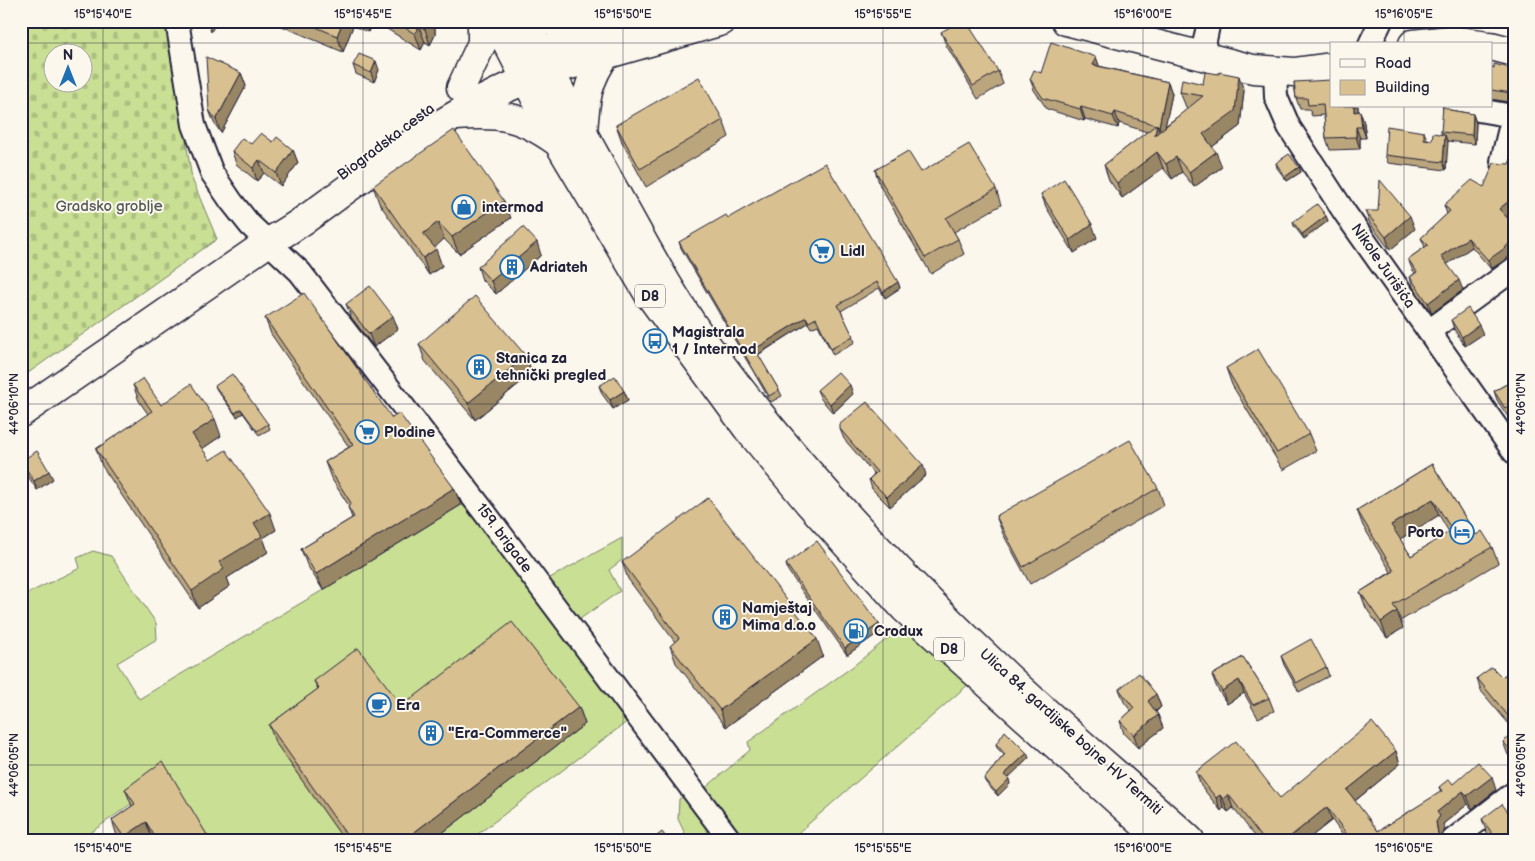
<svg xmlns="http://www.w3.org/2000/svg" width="1535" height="861" font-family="'Balsamiq Sans',sans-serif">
  <defs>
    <pattern id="cemetery-stones" width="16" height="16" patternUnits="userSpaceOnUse" patternTransform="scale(1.25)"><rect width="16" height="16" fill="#c9df94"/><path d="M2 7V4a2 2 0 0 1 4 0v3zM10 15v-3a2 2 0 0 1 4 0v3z" fill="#acbf80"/></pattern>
  </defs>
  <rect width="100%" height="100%" fill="#fbf7ec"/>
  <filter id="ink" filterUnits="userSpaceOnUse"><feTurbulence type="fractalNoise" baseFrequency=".02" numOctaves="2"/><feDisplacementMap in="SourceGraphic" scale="10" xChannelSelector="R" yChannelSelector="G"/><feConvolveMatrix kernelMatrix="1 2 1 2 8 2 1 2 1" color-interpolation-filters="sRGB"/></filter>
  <g filter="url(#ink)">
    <!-- grass -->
    <g fill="#c9df94" stroke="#768068">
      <path d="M461,505l24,8 54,71 83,-46v22l-13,10 11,21 -50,35 66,89 -166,125h-264l-75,-36 -51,36h-59v-81l8,-7 -8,-9v-152l3,4 56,-27 -3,-10 16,-7 18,5 45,67 1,16 -40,24 22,36 184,-109z"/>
      <path d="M914,617l64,59 -188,164h-102l-10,-21 1,-20 13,-8 4,5 54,-46 -2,-8 104,-75z"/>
    </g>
    <!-- cemetery -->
    <path fill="url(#cemetery-stones)" stroke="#768068" fill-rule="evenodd" d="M21,21h146l25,158 25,60 -196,139zM52,52h30v30h-30z"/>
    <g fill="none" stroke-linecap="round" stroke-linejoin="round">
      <!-- minor casing -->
      <g stroke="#22223b" stroke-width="26">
        <g id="minor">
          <path d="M177,21l17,104 18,48 19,28 19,24 50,47 185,241 245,327"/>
          <path d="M1370,44l11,-23"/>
          <path d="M1202,55l7,-34"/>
          <path d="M1275,70l1,27 13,30 56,86 169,239"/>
          <path d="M1455,106l58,10 -11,45"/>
          <path d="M1429,331l85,-62"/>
          <path d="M1453,840l61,-47"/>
        </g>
      </g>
      <!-- major casing -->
      <g stroke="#22223b" stroke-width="31">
        <g id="major">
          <path d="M496,21l62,121 90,151 99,135 61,74 97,107 256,231"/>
          <path d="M525,21c25,54 54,105 82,156 34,61 66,123 108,179 81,110 177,211 276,305 64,61 133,119 199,179"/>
          <path d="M551,21l16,8 27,-1"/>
          <path d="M1066,21l187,48 41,3 37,-5"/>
          <path d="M1413,44l37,-4 31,4"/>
          <path d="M1491,46l23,6"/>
          <path d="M523,59l85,-31 31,-7"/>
          <path d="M461,88l21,-45v-22"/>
          <path d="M456,116c45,-3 63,-1 100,25"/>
          <path d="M583,133c2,-32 4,-53 24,-80"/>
          <path d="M21,413l249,-172c33,-17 60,-41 91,-62 59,-43 118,-84 188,-108l173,-50"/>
        </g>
      </g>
      <!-- minor -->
      <use href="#minor" stroke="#fbf7ec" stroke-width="22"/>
      <!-- major -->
      <use href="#major" stroke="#fbf7ec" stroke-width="28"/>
    </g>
    <!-- wall -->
    <g fill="#bba57c" stroke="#22223b" fill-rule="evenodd">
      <path d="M276,21h97l-5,11 -15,-6 -10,26 -66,-28z"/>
      <path d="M374,21h60l1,4v10l-5,10 -5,-3 -4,8z"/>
      <path d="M1154,21h25l-2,7z"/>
      <path d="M941,32l57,39 5,13 -25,15 -32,-54z"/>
      <path d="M1096,57l3,9 69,16 4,12 -7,32 24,-18 -3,-1 -6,-15 23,-8 41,7 -4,35 -28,21 10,20 -28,20 -12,-15 -10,7 -9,-11 -41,30 -13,-18 -5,-15 43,-33 -28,-9 -1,5 -33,-9 -1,2 -37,-12 -13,-19 -4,-11 11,-6z"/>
      <path d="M353,65l26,5 -5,12 -18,-8z"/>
      <path d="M1491,67l23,2v34l-23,-4z"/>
      <path d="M241,73l5,13 -25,47 -7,-10 -5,-13z"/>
      <path d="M1294,82l37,24h27v5h2l4,12 2,15h-6v11l-30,1 -4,-12 -2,-23 -12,1 -3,-7h-9l-4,-11z"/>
      <path d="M1450,110l23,4 3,9 -1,21 -28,-3 -1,29 -58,-7 -3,-8 39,-23 3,7 5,1 10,-6 -1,-2z"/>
      <path d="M723,120l6,17 -83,50 -24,-45 -6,-17z"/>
      <path d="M273,142l20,8 5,13 -17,23 -17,-13 -7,8 -21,-17 -4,-13 19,-7z"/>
      <path d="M1276,163l23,4 2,5 -14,9 -10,-13z"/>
      <path d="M875,170l46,2 75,17 5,16 -47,27 4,7 6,15 -33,20 -51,-88z"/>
      <path d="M373,186l138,32 -52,36 -15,-15 -10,8 8,19 -13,9 -50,-72z"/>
      <path d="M1041,194l56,44 -23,15 -28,-46z"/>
      <path d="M1444,205l62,11 8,9v27l-6,6 -17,11 -19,-22 -25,17 16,26 -31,23 -19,-26 -3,-10 5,-4 -3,-4 -4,-10 17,-12 -4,-9 26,-24z"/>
      <path d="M1365,211l50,18 -25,21 -20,-26z"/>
      <path d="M1326,216l2,5 -24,18 -10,-13 -1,-4z"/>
      <path d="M679,242l219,40 2,6 -15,10 -6,-10 -38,23 14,31 -22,13 -15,-30 -7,3 -3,-5 -50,32 21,35 3,6 -11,6 -90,-154z"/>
      <path d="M541,255l-45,39 -14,-14 -4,-13z"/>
      <path d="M346,304l52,25 -24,18 -23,-30z"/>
      <path d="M265,318l127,100 62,70 7,17 -138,85 -16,-25 -6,-16 51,-31 -4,-11 1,-1 -18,-28 -6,-16 24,-15 -78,-113z"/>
      <path d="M1451,320l32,14 -18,12 -11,-17z"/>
      <path d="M419,344l107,12 6,17 -57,47 -50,-59z"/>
      <path d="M1226,368l83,66 7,17 -33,19 -51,-85z"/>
      <path d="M1514,380v34l-6,3 -11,-17 -3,-9z"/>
      <path d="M133,385l28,20 60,31 -19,13 8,11 66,70 -13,8 5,14 -41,26 3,8 -32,22 -96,-142 -6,-17 52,-35 -9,-13z"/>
      <path d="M215,386l53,38 2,5 -11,6 -16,-22 -6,4 -20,-27z"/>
      <path d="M599,386l25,5 4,9 -15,9 -11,-15z"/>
      <path d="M817,390l36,4 -20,19 -12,-14z"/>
      <path d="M840,429l86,46 -36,32 -18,-18 -3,-10 5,-5 -30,-35z"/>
      <path d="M21,462l32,17 -16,11 -13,-20z"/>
      <path d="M1432,464l44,71 16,12 6,16 -98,58 3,7 -16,10 -21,-30 -6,-16 31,-20 -28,-46 -6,-16zM1439,515l10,17 -38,24 -11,-17z"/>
      <path d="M1158,488l6,17 -134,79 -27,-50 -7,-18z"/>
      <path d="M622,562l201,94 -97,71 -50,-64 -6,-17 5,-4 -47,-63z"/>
      <path d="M786,564l93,60 2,7 -34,24 -59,-84z"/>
      <path d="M1281,656l45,11 3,9 -30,16 -15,-27z"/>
      <path d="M1243,657l26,41 5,13 -16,7 -14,-25 -17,11 -10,-16 -5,-13z"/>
      <path d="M1514,668v62l-33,-39 -4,-13 25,-1z"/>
      <path d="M314,681l88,25 177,1 6,17 -152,116h-89l-69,-98 -6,-17 49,-36z"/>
      <path d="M1119,689l37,5 5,13 -5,5 2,3 5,13 -25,20 -14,-14 -4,-13 11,-10 -7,-9z"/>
      <path d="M1514,733v28l-6,-6 -5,-13z"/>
      <path d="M996,744l33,14 -22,20 3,6 -12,12 -12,-13 -2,-4 20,-24 -7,-7z"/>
      <path d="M1396,751l4,13 -45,37 23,30 63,-39 -2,-5 14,-3 43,6 -24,19 -4,-5 -25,20 2,6 -4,5v2l3,3h-98l-14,-20 -25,20h-49l-25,-32 -5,4 -4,-4 -3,3 -20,-25 -5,-14 84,26z"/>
      <path d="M125,789l85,51h-57l-1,-2 -3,2h-29l-3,-4 -5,-16 20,-14z"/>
      <path d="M1482,819l32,1v20h-22l-6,-9z"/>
    </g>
    <!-- shaded-wall -->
    <g fill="#988665" stroke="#22223b">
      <path d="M207,21h10l-6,11z"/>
      <path d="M343,21h9l1,5 -10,26 -6,-16z"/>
      <path d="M364,21h9l-5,11z"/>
      <path d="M428,21h6l1,4v10l-5,10 -5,-16z"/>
      <path d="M1175,21h4l-2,7z"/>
      <path d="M419,26l6,16 -4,8 -6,-16z"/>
      <path d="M1096,57l4,11 -7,-3z"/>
      <path d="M376,61l3,9 -5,12 -3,-9z"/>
      <path d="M241,73l5,13 -25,47 -5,-13z"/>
      <path d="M1239,76l5,15 -4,35 -32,24 -5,-16z"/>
      <path d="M1168,82l4,12 -9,43 -4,-11z"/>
      <path d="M1354,106h4v17l-4,-11z"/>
      <path d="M1081,107l4,12 -1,2 -4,-12z"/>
      <path d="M1360,111l4,12 2,15 -4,-11z"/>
      <path d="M1115,112l4,11 -1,5 -5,-12z"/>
      <path d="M1473,114l3,9 -1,21 -3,-9z"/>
      <path d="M1157,124l5,15 -7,-4z"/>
      <path d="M1356,127l4,11v11l-4,-12z"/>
      <path d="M1445,135l3,8 -2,27 -3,-8z"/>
      <path d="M293,150l5,13 -17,23 -5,-13z"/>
      <path d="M1157,152l6,16 -41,30 -5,-15z"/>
      <path d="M1216,152l6,15 -28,20 -5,-15z"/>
      <path d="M1176,157l6,15 -10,7 -6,-15z"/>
      <path d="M259,160l5,13 -7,8 -4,-13z"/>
      <path d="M1299,167l2,5 -14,9 -2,-4z"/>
      <path d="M1514,197v13l-11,9 -4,-10z"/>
      <path d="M504,201l7,17 -52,36 -7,-17z"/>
      <path d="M1326,216l2,5 -24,18 -2,-5z"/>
      <path d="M1410,216l5,13 -25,21 -4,-13z"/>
      <path d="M438,222l6,17 -14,13 -7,-18z"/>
      <path d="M1092,224l5,14 -23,15 -4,-13z"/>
      <path d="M1468,238l4,9 -27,19 -4,-10z"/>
      <path d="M1514,238v14l-6,6 -17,11 -3,-9z"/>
      <path d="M537,242l4,13 -45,39 -5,-13z"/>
      <path d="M436,249l6,17 -13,9 -6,-17z"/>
      <path d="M1459,280l4,10 -31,23 -4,-10z"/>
      <path d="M898,282l2,6 -15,10 -2,-6z"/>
      <path d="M393,316l5,13 -24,18 -5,-13z"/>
      <path d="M806,317l2,6 -51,32 -2,-6z"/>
      <path d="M1479,325l4,9 -18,12 -3,-9z"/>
      <path d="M526,356l6,17 -57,47 -7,-17z"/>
      <path d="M850,385l3,9 -20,19 -3,-9z"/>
      <path d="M624,391l4,9 -15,9 -3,-9z"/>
      <path d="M241,409l2,4 -6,4 -2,-4z"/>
      <path d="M215,419l6,17 -22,15 -7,-17z"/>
      <path d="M923,465l3,10 -36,32 -3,-10z"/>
      <path d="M49,471l4,8 -16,11 -3,-9z"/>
      <path d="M454,488l7,17 -138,85 -7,-16z"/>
      <path d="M1433,499l6,16 -42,26 -6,-16z"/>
      <path d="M270,513l6,17 -13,8 5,14 -41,26 3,8 -32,22 -6,-17 62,-68z"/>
      <path d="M1397,611l6,17 -16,10 -6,-16z"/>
      <path d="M879,624l2,7 -34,24 -2,-7z"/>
      <path d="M817,639l6,17 -97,71 -6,-17z"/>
      <path d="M1239,680l5,13 -17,11 -5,-13z"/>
      <path d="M1156,694l5,13 -9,7 -4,-13z"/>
      <path d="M579,707l6,17 -152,116h-29z"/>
      <path d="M1158,715l5,13 -25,20 -4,-13z"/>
      <path d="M1396,751l4,13 -48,39 -5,-13z"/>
      <path d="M1027,753l2,5 -23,22 -2,-5z"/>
      <path d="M1492,777l4,13 -24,19 -5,-13z"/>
      <path d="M1009,779l1,5 -12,12 -2,-4z"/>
      <path d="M1463,791l5,13 -25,20 2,6 -4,5v5l-3,-6 -2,-12 1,-10z"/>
      <path d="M1228,794l5,14 -5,4 -5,-13z"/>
      <path d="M1220,795l4,13 -3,3 -5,-13z"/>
      <path d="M1327,807l5,13 -25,20h-21z"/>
      <path d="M146,822l6,16 -3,2h-24l-1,-3z"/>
      <path d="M1410,832l2,8h-11z"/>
      <path d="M1508,834l2,6h-9z"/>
    </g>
    <!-- building -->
    <g fill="#d9c090" stroke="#22223b" fill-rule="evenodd">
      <path d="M302,21h41l-6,15z"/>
      <path d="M394,21h34l-3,8 -6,-3 -4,8z"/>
      <path d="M961,21h5l32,50 -25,15 -32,-54z"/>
      <path d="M1051,42l45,15 -3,8 75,17 -9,44 -44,-14 -2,4 -32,-9 -1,2 -37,-11 -13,-19 4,-9 7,3z"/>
      <path d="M359,54l17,7 -5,12 -18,-8z"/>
      <path d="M206,57l35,16 -25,47 -7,-10z"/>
      <path d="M1494,64l20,5v26l-2,-2 -21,-3v-23l3,1z"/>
      <path d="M1205,72l14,2v-2l20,4 -4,35 -32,23 13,18 -27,20 -13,-15 -10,7 -9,-12 -40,31 -13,-18 53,-41 -2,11 48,-39 -23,-4 2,-13 21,5z"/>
      <path d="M699,77l24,43 -83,49 -24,-44z"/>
      <path d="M1331,80v26h23v6l6,-1 2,16h-6v10l-30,1 -3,-34 -15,1 -1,-7h-11l-2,-16z"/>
      <path d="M1443,106l7,4 23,4 -1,21 -31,-3z"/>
      <path d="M1387,126l37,6v7l8,1 1,-7 12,2 -2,27 -58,-7z"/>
      <path d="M454,130l50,71 -52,36 -14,-15 -15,12 13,15 -13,9 -50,-72z"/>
      <path d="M261,133l12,9 4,-5 16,13 -17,23 -17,-13 -6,8 -21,-17 10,-13 9,6z"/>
      <path d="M969,144l27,45 -50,29 12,21 -33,19 -50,-88 33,-19 13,21z"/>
      <path d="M1514,152v45l-15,12 15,16v13l-9,10 -17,12 -20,-22 -27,18 18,24 -31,23 -18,-26 7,-5 -9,-13 20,-14 -7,-7 29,-27 -6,-6 28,-25 12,7 10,-24 15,1z"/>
      <path d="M1289,154l10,13 -14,10 -9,-14z"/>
      <path d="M825,163l73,119 -15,10 -6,-10 -39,23 15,31 -22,13 -15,-31 -7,4 -3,-5 -51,32 24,41 -10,6 -90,-154 47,-27 2,3z"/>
      <path d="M1064,179l28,45 -22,16 -29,-46z"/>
      <path d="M1380,180l30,36 -24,21 -21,-26h13z"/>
      <path d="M1317,204l9,12 -24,18 -9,-12z"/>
      <path d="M523,227l14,15 -46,39 -13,-14z"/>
      <path d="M370,286l23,30 -24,18 -23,-30z"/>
      <path d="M304,293l88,125 7,-5 55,75 -138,86 -15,-25 53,-32 -6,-10 3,-4 -26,-41 28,-17 -88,-127z"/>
      <path d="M475,296l51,60 -58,47 -49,-59z"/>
      <path d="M1468,308l11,17 -17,12 -11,-17z"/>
      <path d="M1258,349l51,85 -32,19 -51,-85z"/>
      <path d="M838,372l12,13 -20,19 -13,-14z"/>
      <path d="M232,374l36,50 -11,7 -16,-22 -6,4 -20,-27z"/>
      <path d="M615,376l9,15 -14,9 -11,-14z"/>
      <path d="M143,378l18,27 30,-21 24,35 -23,15 18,26 16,-10 44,63 -16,10 8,13 -43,26 5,7 -32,22 -96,-142 56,-38 -19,-26z"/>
      <path d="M1514,380v23l-9,5 -11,-17z"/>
      <path d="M867,402l56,63 -36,32 -18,-18 8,-7 -37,-43v-5z"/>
      <path d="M1130,440l28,48 -135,79 -27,-51z"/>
      <path d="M37,451l12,20 -15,10 -13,-20z"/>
      <path d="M1432,464l44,71 6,-4 10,16 -99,58 4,6 -16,11 -21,-30 34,-21 -37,-61zM1433,499l19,31 -41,26 -20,-31z"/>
      <path d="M708,498l109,141 -97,71 -50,-64 9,-8 -57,-76z"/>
      <path d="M817,541l62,83 -34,24 -59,-84z"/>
      <path d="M512,622l67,85 -175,133h-54l-81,-115 50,-37 -5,-7 44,-33 44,58z"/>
      <path d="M1311,639l15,28 -30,16 -15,-27z"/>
      <path d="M1243,657l26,41 -16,7 -14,-25 -17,11 -10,-16z"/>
      <path d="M1492,667l10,10 12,-9v55l-37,-45z"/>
      <path d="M1139,673l17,21 -8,7 10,14 -24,20 -14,-14 14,-13 -15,-19z"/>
      <path d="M1372,722l24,29 -49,39 31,41 64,-40 -3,-4 10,-8 4,5 25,-22 14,15 -25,19 -4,-5 -26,21 3,4 -4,6 2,12 6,6h-30l-4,-8 -9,8h-50l-24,-33 -41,33h-22l-36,-46 -5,5 -3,-4 -4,3 -20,-26 40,-31 44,57z"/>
      <path d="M1005,731l22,22 -23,22 5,4 -13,13 -12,-13 21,-25 -9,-10z"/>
      <path d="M1514,733v20l-11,-11z"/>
      <path d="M163,761l47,79h-53l-11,-18 -22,15 -12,-17 23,-16 -10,-15z"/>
      <path d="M1502,804l12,16v20h-2l-4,-6 -7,6h-4l-15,-21z"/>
      <path d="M662,832l6,8h-16z"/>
    </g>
  </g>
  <!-- ticks -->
  <path fill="none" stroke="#22223b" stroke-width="1" stroke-opacity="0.45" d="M103,21v819M363,21v819M623,21v819M883,21v819M1143,21v819M1404,21v23M21,43h1493M1404,106v734M21,404h1493M21,765h1493"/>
  <!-- icons -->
  <defs>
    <g id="shop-ring" transform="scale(1.25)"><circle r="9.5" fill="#fbf7ec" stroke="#1f6fb2" stroke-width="1.5"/><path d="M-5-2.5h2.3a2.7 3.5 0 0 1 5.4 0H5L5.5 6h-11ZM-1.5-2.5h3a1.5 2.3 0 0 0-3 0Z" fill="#1f6fb2"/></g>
    <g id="supermarket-ring" transform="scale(1.25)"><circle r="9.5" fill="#fbf7ec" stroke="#1f6fb2" stroke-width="1.5"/><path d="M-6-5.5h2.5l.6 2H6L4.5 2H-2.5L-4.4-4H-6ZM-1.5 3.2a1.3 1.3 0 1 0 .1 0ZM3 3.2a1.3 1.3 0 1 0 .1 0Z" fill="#1f6fb2"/></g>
    <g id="building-ring" transform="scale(1.25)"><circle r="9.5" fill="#fbf7ec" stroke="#1f6fb2" stroke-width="1.5"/><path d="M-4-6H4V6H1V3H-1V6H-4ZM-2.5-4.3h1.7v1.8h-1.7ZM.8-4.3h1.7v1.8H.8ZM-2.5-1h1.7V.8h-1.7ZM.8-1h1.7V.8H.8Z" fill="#1f6fb2"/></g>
    <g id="bus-ring" transform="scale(1.25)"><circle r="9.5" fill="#fbf7ec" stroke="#1f6fb2" stroke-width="1.5"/><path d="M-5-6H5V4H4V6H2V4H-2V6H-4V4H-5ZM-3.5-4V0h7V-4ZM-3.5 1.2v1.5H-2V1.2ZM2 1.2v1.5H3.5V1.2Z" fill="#1f6fb2"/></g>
    <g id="hotel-ring" transform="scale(1.25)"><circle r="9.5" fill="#fbf7ec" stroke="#1f6fb2" stroke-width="1.5"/><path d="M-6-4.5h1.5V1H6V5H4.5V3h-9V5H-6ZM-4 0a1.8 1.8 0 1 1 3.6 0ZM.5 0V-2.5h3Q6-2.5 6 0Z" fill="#1f6fb2"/></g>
    <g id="fuel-ring" transform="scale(1.25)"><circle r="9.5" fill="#fbf7ec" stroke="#1f6fb2" stroke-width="1.5"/><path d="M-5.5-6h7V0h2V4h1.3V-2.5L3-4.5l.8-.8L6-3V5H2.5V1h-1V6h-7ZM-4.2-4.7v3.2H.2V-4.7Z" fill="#1f6fb2"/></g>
    <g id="cafe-ring" transform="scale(1.25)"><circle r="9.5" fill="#fbf7ec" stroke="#1f6fb2" stroke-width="1.5"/><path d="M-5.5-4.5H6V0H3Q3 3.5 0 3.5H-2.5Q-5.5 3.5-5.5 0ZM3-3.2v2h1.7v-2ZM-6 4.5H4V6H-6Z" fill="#1f6fb2"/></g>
  </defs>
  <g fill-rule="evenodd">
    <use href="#shop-ring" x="464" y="207"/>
    <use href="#supermarket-ring" x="822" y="251"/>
    <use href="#building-ring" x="512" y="267"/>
    <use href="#bus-ring" x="655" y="341"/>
    <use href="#building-ring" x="479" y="367"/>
    <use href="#supermarket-ring" x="367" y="432"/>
    <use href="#hotel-ring" x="1462" y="532"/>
    <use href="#building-ring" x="725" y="617"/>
    <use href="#fuel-ring" x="856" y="631"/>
    <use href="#cafe-ring" x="379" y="705"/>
    <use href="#building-ring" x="431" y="733"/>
  </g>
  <g text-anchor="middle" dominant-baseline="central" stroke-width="4" stroke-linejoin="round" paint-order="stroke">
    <!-- shield labels -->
    <g fill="#fbf7ec" stroke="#636270" stroke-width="1">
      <rect x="635" y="284.5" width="30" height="23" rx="4"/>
      <rect x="934" y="637.5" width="30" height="23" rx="4"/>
    </g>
    <g font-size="14" font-weight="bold" fill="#22223b">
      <text x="650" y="296">D8</text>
      <text x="949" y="649">D8</text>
    </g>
    <!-- street labels -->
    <g font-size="15" fill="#22223b" stroke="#fbf7ec">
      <text transform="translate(386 142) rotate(-37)">Biogradska cesta</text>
      <text transform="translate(1383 266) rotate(55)">Nikole Jurišića</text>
      <text transform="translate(504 538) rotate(53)">159. brigade</text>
      <text transform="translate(1071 732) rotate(42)">Ulica 84. gardijske bojne HV Termiti</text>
    </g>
    <!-- park labels -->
    <g font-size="15" fill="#545b56" stroke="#fbf7ec">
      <text x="109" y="206">Gradsko groblje</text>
    </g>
    <!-- poi labels -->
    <g font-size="15" font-weight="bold" fill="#22223b" stroke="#fbf7ec" text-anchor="start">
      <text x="482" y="207">intermod</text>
      <text x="840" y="251">Lidl</text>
      <text x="530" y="267">Adriateh</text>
      <text x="672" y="332">Magistrala<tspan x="672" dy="17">1 / Intermod</tspan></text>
      <text x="496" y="358">Stanica za<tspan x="496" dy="17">tehnički pregled</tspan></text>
      <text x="384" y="432">Plodine</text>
      <text x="1444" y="532" text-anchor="end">Porto</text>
      <text x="742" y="608">Namještaj<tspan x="742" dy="17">Mima d.o.o</tspan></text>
      <text x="874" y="631">Crodux</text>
      <text x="396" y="705">Era</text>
      <text x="448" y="733">"Era-Commerce"</text>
    </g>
  </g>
  <!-- margin -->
  <rect width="1535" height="861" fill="none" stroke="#fbf7ec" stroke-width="55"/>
  <!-- legend -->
  <rect x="1330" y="42" width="162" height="65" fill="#fbf7ec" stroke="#a4a2a5"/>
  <rect x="1340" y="59" width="25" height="8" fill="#fbf7ec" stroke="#a4a2a5"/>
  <text x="1375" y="68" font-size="15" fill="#22223b">Road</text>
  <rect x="1340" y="80" width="25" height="15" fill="#d9c090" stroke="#a4a2a5"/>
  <text x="1375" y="92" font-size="15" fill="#22223b">Building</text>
  <!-- north arrow -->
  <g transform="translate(68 68)"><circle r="24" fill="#fbf7ec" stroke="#a4a2a5"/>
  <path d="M0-4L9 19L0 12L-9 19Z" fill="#1f6fb2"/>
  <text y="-8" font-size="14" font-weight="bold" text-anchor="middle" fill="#22223b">N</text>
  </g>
  <rect x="28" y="28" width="1480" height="806" fill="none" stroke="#22223b" stroke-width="2"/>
  <g font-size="12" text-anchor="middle" fill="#22223b">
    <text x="103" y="18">15°15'40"E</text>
    <text x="363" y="18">15°15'45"E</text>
    <text x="623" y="18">15°15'50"E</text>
    <text x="883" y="18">15°15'55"E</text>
    <text x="1143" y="18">15°16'00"E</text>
    <text x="1404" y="18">15°16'05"E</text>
    <text transform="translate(14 404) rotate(-90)" y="4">44°06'10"N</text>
    <text transform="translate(1521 404) rotate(-90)" y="4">44°06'10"N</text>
    <text transform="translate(14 765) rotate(-90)" y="4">44°06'05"N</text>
    <text transform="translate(1521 765) rotate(-90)" y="4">44°06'05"N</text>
    <text x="103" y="852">15°15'40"E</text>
    <text x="363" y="852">15°15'45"E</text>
    <text x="623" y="852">15°15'50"E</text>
    <text x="883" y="852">15°15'55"E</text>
    <text x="1143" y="852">15°16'00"E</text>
    <text x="1404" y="852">15°16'05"E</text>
  </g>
</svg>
